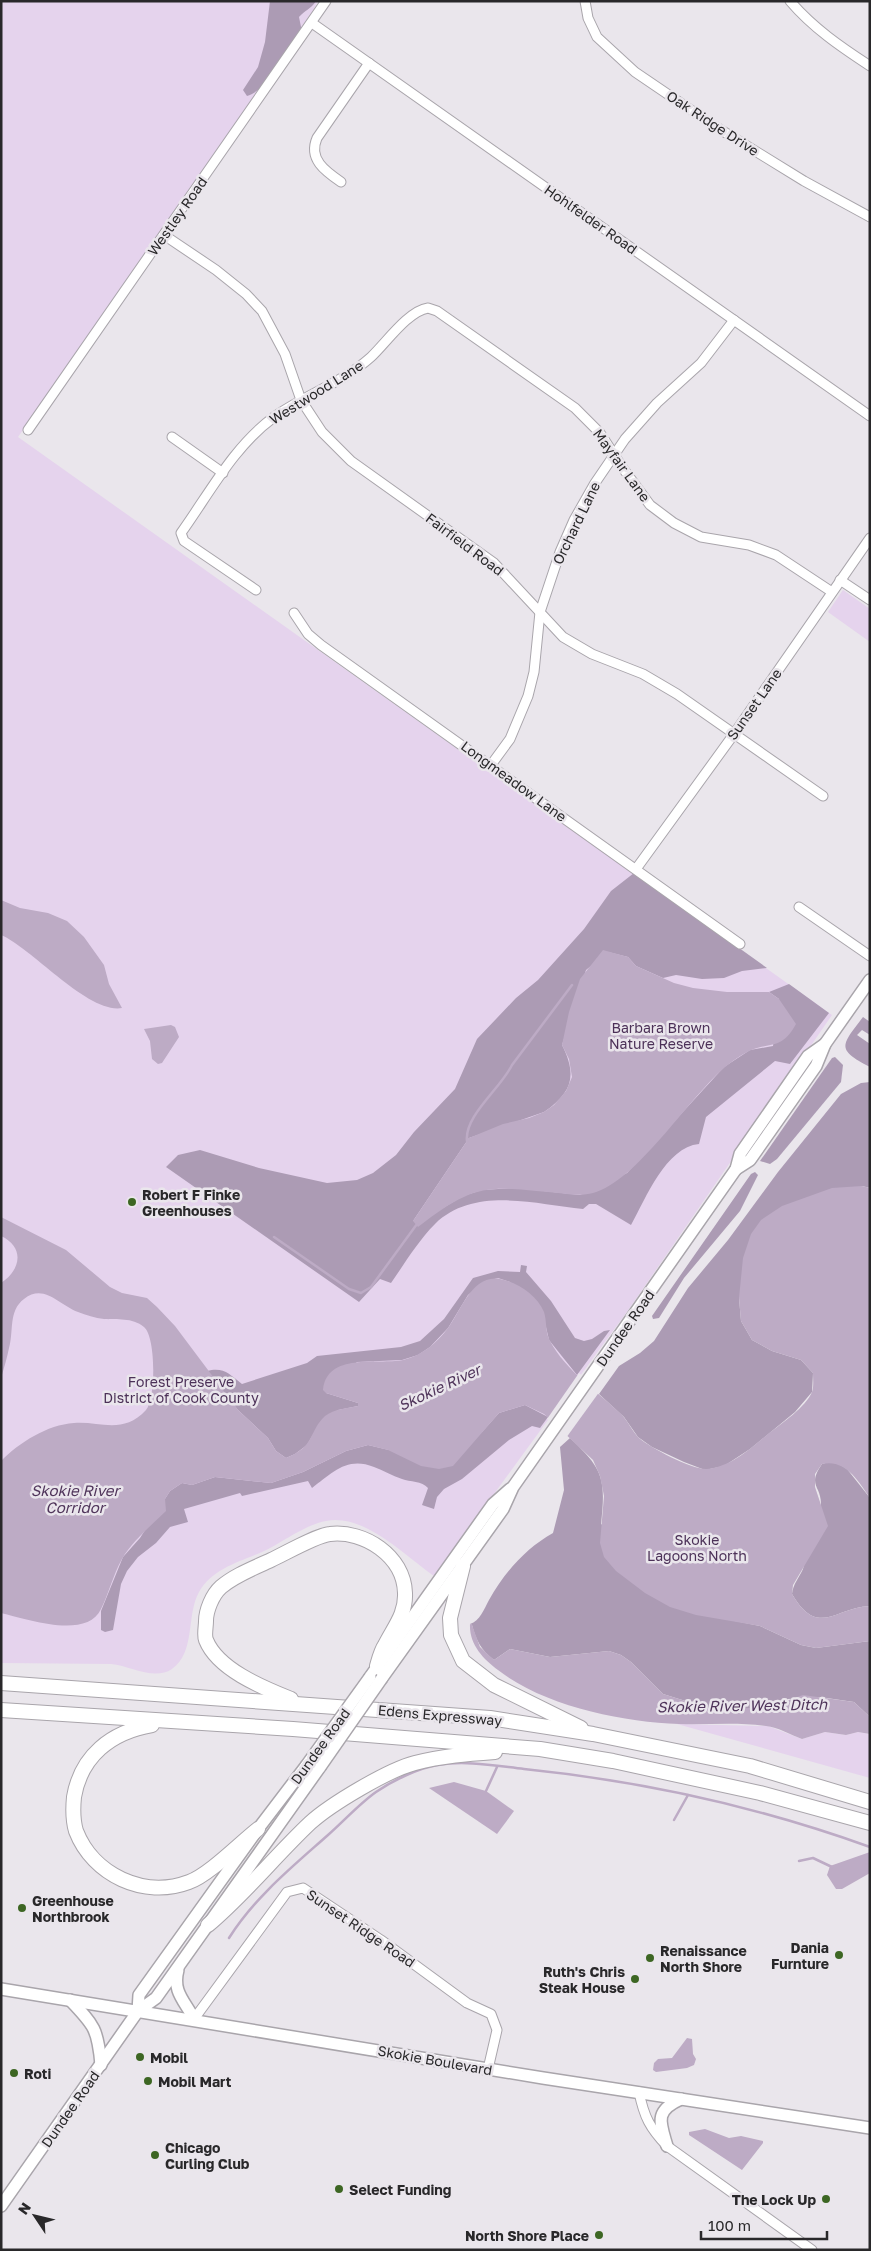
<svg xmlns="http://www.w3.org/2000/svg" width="871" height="2251" font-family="'Golos Text',sans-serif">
  <rect width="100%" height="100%" fill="#eae6ec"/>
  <!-- green -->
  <g fill="#e5d3ed">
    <path d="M1,1h317l-16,31 -284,405 814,578 -203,294 -195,267c-29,-20 -70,-63 -108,-55 -22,4 -44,22 -64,31 -23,10 -50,17 -63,40 -13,23 -3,60 -27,77 -18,12 -41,-3 -61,-5l-110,-1z"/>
    <path d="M843,590l27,19v33l-42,-30z"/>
    <path d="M677,1724l91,2 34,13 23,-7 21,3 12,-3 12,2v44z"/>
  </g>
  <!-- forest -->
  <g fill="#ac9bb4">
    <path d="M270,1h46c-5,8 -11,9 -17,16l3,15c-13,18 -33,57 -55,64l-4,-6 15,-23 7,-25z"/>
    <path d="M634,873l133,95 -25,3 -18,7 -22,1 -26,-4 -13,3 -27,-12 -8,-9 -20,-5 -22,18 -24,75c15,30 11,47 -18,67l-75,26 -56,83 30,-13 20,-12 19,-6 34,-2 64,7 47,-22 97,-106 26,-17 23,-4 6,-47 -10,-7 20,-8 40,29 -39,51 -15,-3 -69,56 -7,27c-33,3 -53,54 -68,81l-35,-21h-7l-6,5c-48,-5 -109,-23 -148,15 -17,17 -30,39 -44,59l-11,-4 -21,23 -193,-135 12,-12 22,-5 59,18 68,15 30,-3 16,-7 23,-18 18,-23 41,-43 22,-50 39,-41 22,-18 46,-51 27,-38z"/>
    <path d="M863,1017l7,5v13l-8,-5 -5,5 13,9v23c-35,-18 -28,-22 -7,-50z"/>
    <path d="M835,1057l8,8 -2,17 -64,77 -7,5 -10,-3 72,-103z"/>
    <path d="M870,1082v106l-8,-2 -123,112 2,23 11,19 20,11 29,9 12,13 -1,19 -17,20 -45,37 -26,17 -19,4 -21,-8 -32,-15 -14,-10 -14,-20 -25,-23 20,-28 21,-13 14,-12 34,-53 40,-48 50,-68 63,-78 20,-11z"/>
    <path d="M755,1172l3,3 -18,36 -56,67 -25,40 -6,1 -1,-3 99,-142z"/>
    <path d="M521,1265l6,1 -1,6 25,29 24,37 9,3 8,-2 12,-8 6,-1 -33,45 -28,-35 -3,-13 -36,-45 -12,-4 -14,4 -16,13 -20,33 -18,19 -12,8 -16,5 -45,2 -31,31 32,10v3l-20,4 -20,16 -11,19 -12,9 -9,4 -10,-7 -8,-13 -30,-28 -31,-39c17,-4 22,3 35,13l65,-21 10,-7 84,-9 19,-6 24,-22 29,-41 25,-7 22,1z"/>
    <path d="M525,1405l23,12 -8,11 -8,-2 -23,14 -47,39 -18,10 -7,8 -3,12 -12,-4 6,-17c-6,-7 -18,-6 -26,-9 -10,-3 -19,-9 -28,-12 -27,-11 -42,6 -62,21l-4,-7 -66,15 -2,-3 -56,16 4,13 -18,5 -14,16 -18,14 -11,14 -6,13 -8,46 -8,2 -4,-2v-19l22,-54 17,-19 30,-47 12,-8 10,2 23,-8 56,6 32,-11 43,-21 22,-6 21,5 93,-18 17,-19z"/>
    <path d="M570,1438c33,31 36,40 31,86l134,97 25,5 41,19 15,3 54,-7v76l-16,-15 -34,-5 -32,2 -16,7 -18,3 -30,1 -16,-2 -45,-14 -32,-32 -10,-7 -12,-4 -59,6 -40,-8 -16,11c-13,-10 -18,-20 -22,-35l-2,-1c10,-3 14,-15 19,-24 15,-27 37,-52 64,-67l11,-43 -4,-43z"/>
    <path d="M829,1462l10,2 8,5 23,29v108c-36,2 -52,32 -78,-12 1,-10 7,-16 11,-25 3,-9 18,-57 18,-65 0,-19 -14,-18 1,-40z"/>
  </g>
  <!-- water -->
  <g fill="#bdabc5">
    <path d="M1,900l19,8 28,5 19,8 17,16 20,28 5,19 13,24c-34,6 -90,-60 -121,-73z"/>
    <path d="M603,950l25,7 8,9 38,17 19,5 34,4h42l10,7 17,25c-15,27 -25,17 -47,27 -8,4 -18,11 -25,17 -37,32 -87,113 -131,125 -14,4 -31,0 -45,-1 -66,-7 -77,-5 -130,35l-5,-6 56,-83 34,-14 26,-6 15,-6 10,-7 12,-14 6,-14 -3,-18 -7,-14 7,-33 11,-33z"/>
    <path d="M171,1025l4,2 4,10 -17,26 -4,1 -6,-5 -2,-18 -6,-12z"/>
    <path d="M862,1186l8,2v310c-12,-17 -24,-39 -48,-34l-7,10v13l13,39 -35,59 -1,9c26,44 42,14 78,12v35l-54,7 -15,-3 -41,-19 -64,-11 -26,-8 -25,-14 -29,-22 -12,-14 -4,-14 4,-47 -4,-20 -7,-16 -49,-46 -19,-9 -26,8 -46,53 -14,3 -18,-3 -33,-16 -20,-5 -22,6 -43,21 -32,11 -56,-6 -23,8 -10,-2 -12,8 -5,8 1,12c-14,14 -34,30 -44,48 -9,16 -13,34 -21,50 -14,31 -75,10 -100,4v-152c19,-19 46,-36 73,-38 26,-2 49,12 72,-13 10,-12 10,-73 -2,-83 -12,-10 -27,-7 -40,-8 -9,-1 -18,-4 -26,-7 -19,-7 -34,-29 -54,-13 -16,12 -10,33 -15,49 -2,10 -5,20 -8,30v-95c20,-13 24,-36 0,-47v-19l65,33 44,37 12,6 25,5 10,9 18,19 63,84 30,28 8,13 10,7c30,-12 22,-26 39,-42 9,-7 23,-8 33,-10v-3l-32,-10 -3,-3c4,-38 54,-25 80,-30 18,-4 34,-17 45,-32 13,-17 24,-54 52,-49 17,3 37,16 44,33 3,9 1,20 6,29 16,30 47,50 71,73 7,7 11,17 18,24 12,10 53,32 68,31 24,-2 44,-21 61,-35 13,-10 38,-27 44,-42 2,-5 1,-14 1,-19l-12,-13 -29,-9 -20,-11 -11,-19 -2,-23 4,-40 8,-24 10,-14 21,-14 50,-18z"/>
    <path d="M470,1624l2,1 8,22 14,13 16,-11 40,8 59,-6 12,4 10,7 32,32 45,14 16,2 48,-4 31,-11 51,7 16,15v17l-12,-2 -12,3 -21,-3 -23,7c-11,-4 -24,-12 -36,-13 -28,-4 -59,-1 -87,-2 -57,-2 -135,-18 -181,-54 -15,-11 -29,-26 -28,-46z"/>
    <path d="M454,1782l32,9 28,20 -17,23 -68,-46z"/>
    <path d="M870,1852v21l-28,16h-6l-9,-14 3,-9z"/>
    <path d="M687,2038l5,1 1,15 3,5 -2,6 -7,3 -31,4 -3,-2 1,-7 4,-4 14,-1z"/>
    <path d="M705,2129l24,9 12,-2 22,5v2l-21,27 -53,-35v-3z"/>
  </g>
  <!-- pier -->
  <path fill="#eae6ec" d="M579,1373l21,18 -34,47 -19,-19z"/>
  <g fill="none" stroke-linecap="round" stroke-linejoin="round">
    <!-- stream -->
    <g stroke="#bdabc5" stroke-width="2.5">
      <path d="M467,1141c-3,-25 34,-53 45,-76l60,-80"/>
      <path d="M274,1237l75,52 12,4 10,-6 46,-63"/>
      <path d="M486,1791l11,-24"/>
      <path d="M674,1820l14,-25"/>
      <path d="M799,1861l14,-3 19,9"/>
      <path d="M229,1938c26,-41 63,-71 99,-103 16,-14 31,-31 48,-43 16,-11 42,-24 62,-27 27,-5 59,1 86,4 118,12 235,38 346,78"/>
    </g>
    <!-- minor casing -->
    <g stroke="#a9a5ab" stroke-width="11">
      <g id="minor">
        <path d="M585,1l3,17 9,19 38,35 78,53 91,56 66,36"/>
        <path d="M790,1c23,27 51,46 80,65"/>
        <path d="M312,23l558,393"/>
        <path d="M341,182c-16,-11 -33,-23 -24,-44l52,-75"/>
        <path d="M164,235l52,35 30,24 16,17 23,43 16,46 21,32 29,29 143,102 69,74 29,17 51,20 34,20 146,102"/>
        <path d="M28,430l298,-429"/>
        <path d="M172,437l51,36"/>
        <path d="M840,580l30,20"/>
        <path d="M256,590l-72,-49 -3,-8c28,-39 53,-87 93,-116 31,-22 68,-34 97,-60 15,-14 37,-46 57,-49l9,3 138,97 25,25 22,34 28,38 24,18 27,14 48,8 27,10 56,37"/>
        <path d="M294,613l14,21 13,11 419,299"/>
        <path d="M491,765l19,-26 18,-43 6,-24 6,-60 20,-60 14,-32 21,-37 30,-44 32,-36 44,-40 33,-43"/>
        <path d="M636,869l98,-135 136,-196"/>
        <path d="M799,907l71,49"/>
        <path d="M194,2019l93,-127 16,-4 78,52 86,63 24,11 6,16 -9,39"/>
        <path d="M639,2092c5,25 11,36 28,54l145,104"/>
      </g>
    </g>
    <!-- major casing -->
    <g stroke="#a9a5ab" stroke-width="14">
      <g id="major">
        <path d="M736,1169l14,-9 66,-94 9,-22 45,-64"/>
        <path d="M370,1677l123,-173 17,-15"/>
        <path d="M382,1678l121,-169 10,-22 223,-318 4,-15 68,-98 17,-12"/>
        <path d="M178,1970c-6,22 7,31 16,49"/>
        <path d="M1,1989l542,89 327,50"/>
        <path d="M70,2000c24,25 28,29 31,65"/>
        <path d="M138,2011l1,-16 119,-166 48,-63"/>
        <path d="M667,2146c-7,-24 -13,-35 14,-47"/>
        <path d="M1,2206l137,-195 18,-13 164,-231"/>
      </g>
    </g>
    <!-- highway casing -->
    <g stroke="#a9a5ab" stroke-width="16">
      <g id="highway">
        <path d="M463,1566l-13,52 1,17 12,26 31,24 87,43"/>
        <path d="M1,1683l489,35 103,16 157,32 120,36"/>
        <path d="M291,1699c-27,-11 -73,-29 -85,-59 -2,-5 0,-13 0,-19 0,-10 6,-26 15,-34 14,-12 33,-19 50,-27 13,-6 46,-25 59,-26 34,-4 74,22 75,59 1,21 -11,34 -20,52 -4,6 -6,14 -8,21"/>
        <path d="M1,1710l292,19 247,20 73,12 147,32 110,30"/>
        <path d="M152,1725c-41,7 -71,31 -78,72 -1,10 -1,24 2,34 17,44 68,68 113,51 20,-7 51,-39 69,-53"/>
        <path d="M208,1925c37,-31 67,-69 102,-102 21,-19 78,-53 105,-60 27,-7 53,-9 80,-11"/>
      </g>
    </g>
    <!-- minor -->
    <use href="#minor" stroke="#fff" stroke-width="9"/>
    <!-- major -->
    <use href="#major" stroke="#fff" stroke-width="11"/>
    <!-- highway -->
    <use href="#highway" stroke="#fff" stroke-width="14"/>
    <!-- major-bridge casing -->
    <g stroke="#a9a5ab" stroke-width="14" stroke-linecap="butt">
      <g id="major-bridge">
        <path d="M306,1766l64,-89"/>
        <path d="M320,1767l62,-89"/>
      </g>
    </g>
    <!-- major-bridge -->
    <use href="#major-bridge" stroke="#fff" stroke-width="11"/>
  </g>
  <!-- markers -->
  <g fill="#3d6623" stroke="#eae6ec" stroke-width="2">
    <circle cx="132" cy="1202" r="5"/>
    <circle cx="22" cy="1908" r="5"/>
    <circle cx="839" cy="1955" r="5"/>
    <circle cx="650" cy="1958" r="5"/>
    <circle cx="635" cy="1979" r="5"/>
    <circle cx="140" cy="2057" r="5"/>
    <circle cx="14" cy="2073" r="5"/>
    <circle cx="148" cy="2081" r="5"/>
    <circle cx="155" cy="2155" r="5"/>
    <circle cx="339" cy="2189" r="5"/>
    <circle cx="826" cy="2199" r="5"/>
    <circle cx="599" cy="2235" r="5"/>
  </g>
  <g text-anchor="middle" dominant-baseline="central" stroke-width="5" stroke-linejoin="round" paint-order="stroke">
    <!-- street labels -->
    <g font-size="14" fill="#29282a" stroke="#eae6ec">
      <text transform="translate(713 123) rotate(33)">Oak Ridge Drive</text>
      <text transform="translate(177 216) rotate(-55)">Westley Road</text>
      <text transform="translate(591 219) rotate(35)">Hohlfelder Road</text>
      <text transform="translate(316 392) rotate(-32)">Westwood Lane</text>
      <text transform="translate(622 465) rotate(54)">Mayfair Lane</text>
      <text transform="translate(576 523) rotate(-64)">Orchard Lane</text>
      <text transform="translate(465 544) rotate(37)">Fairfield Road</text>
      <text transform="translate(754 704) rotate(-55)">Sunset Lane</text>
      <text transform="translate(514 781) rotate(36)">Longmeadow Lane</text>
      <text transform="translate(625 1328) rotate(-55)">Dundee Road</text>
      <text transform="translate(440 1715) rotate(5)">Edens Expressway</text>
      <text transform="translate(320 1746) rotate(-54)">Dundee Road</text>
      <text transform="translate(361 1928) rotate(34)">Sunset Ridge Road</text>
      <text transform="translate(435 2060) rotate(10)">Skokie Boulevard</text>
      <text transform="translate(70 2109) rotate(-55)">Dundee Road</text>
    </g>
    <!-- park labels -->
    <g font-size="14" fill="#4c3158" stroke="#eae6ec">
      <text x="661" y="1027">Barbara Brown<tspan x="661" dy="16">Nature Reserve</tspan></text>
      <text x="181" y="1381">Forest Preserve<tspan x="181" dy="16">District of Cook County</tspan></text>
      <text x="697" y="1539">Skokie<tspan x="697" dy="16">Lagoons North</tspan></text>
    </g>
    <!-- poi labels -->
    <g font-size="14" font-weight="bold" fill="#29282a" stroke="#eae6ec" text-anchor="start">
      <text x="142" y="1194">Robert F Finke<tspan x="142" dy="16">Greenhouses</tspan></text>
      <text x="32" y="1900">Greenhouse<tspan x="32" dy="16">Northbrook</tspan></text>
      <text x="829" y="1947" text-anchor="end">Dania<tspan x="829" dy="16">Furnture</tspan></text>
      <text x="660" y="1950">Renaissance<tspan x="660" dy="16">North Shore</tspan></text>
      <text x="625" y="1971" text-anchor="end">Ruth's Chris<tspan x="625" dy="16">Steak House</tspan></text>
      <text x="150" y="2057">Mobil</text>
      <text x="24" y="2073">Roti</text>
      <text x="158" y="2081">Mobil Mart</text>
      <text x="165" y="2147">Chicago<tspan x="165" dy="16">Curling Club</tspan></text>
      <text x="349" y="2189">Select Funding</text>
      <text x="816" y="2199" text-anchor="end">The Lock Up</text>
      <text x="589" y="2235" text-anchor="end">North Shore Place</text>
    </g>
    <!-- water labels -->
    <g font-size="15" font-style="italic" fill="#50355b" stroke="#eae6ec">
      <text transform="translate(439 1387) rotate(-25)">Skokie River</text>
      <text x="75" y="1490">Skokie River<tspan x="75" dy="17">Corridor</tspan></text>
      <text transform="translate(742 1705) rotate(-1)">Skokie River West Ditch</text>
    </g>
  </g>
  <!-- border -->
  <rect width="871" height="2251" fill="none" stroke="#29282a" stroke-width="5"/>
  <!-- north arrow -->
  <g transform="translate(35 2216) rotate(305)" stroke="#eae6ec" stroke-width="4" paint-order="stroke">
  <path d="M0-4L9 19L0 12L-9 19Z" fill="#29282a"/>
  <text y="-8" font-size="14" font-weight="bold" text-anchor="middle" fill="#29282a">N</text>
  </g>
  <!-- scale -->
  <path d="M701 2231v8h126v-8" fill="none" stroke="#29282a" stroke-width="2.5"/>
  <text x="708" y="2231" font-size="15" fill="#29282a" stroke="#eae6ec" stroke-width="4" paint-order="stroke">100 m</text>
</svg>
